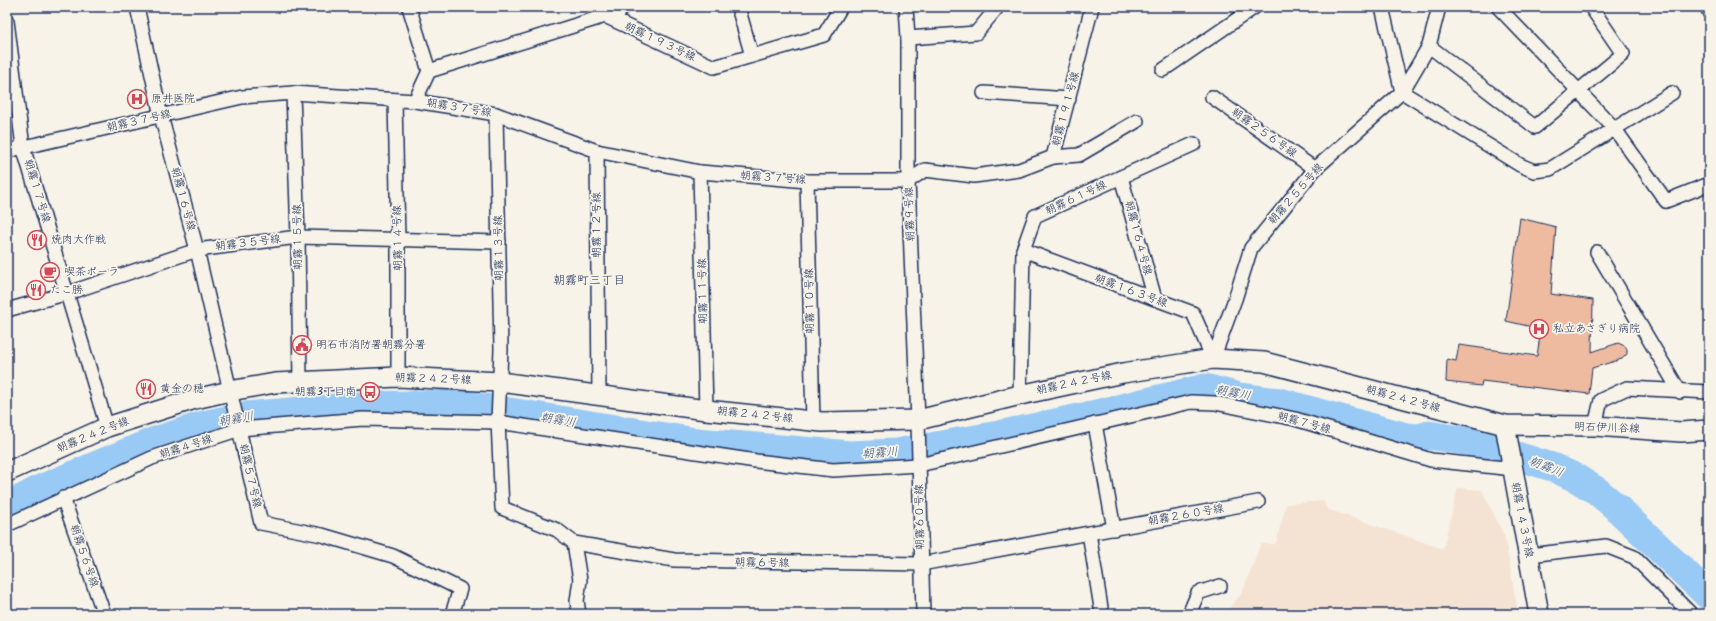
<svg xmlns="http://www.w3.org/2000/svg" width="1716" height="621" font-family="Kalam,'Klee One',sans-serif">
  <rect width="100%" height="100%" fill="#f7f3e8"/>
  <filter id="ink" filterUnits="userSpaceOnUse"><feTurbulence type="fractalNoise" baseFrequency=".025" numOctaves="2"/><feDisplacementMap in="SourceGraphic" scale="8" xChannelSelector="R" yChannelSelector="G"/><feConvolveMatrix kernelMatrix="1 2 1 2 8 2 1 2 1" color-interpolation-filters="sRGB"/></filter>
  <g filter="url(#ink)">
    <!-- built -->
    <path fill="#f4e2d2" d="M1458,488l24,2 23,48 13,76h-294l18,-21 19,-49h15l10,-40 37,-3 4,8 116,40z"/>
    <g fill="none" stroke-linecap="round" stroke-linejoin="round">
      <!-- river -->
      <path stroke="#99c9f5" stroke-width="29" d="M7,507l33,-18 112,-47 52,-17 41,-9 116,-10 99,-2 236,38 154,13 46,-2 103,-18 80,-17 126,-30 34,9 40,5 127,35 14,1 8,-3 44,7 80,25 24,11 21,13 19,16 93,89"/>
    </g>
    <!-- building -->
    <path fill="#eebba0" stroke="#1b2f5e" d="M1520,218l36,9 -5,67 42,6 -1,52 26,-9 7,3 2,4v4l-5,5 -30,9 -3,26 -107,-13 -1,5 -35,-4 1,-23 9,2 3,-16 78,11 4,-27 -35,-8z"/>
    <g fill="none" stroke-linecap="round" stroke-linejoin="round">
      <!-- street casing -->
      <g stroke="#1b2f5e" stroke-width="16">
        <g id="street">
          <path d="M137,7l24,109 36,134 64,273 61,12 71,21 67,33 -8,25"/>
          <path d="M409,7l20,64"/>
          <path d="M738,7l14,49"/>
          <path d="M906,7l2,31v143l10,239 5,194"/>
          <path d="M1439,7l-10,39 -27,46 118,73 14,6 16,-2 122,-76"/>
          <path d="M1498,7l116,121 52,73 43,-17"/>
          <path d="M1707,7l2,5"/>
          <path d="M615,20l7,-13"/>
          <path d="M7,21l16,126 84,280"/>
          <path d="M908,38l68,-5 20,-24"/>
          <path d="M1429,46l106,81 88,-73 -32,-47"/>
          <path d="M1163,70l92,-63"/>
          <path d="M293,93l5,144 2,144"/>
          <path d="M984,93l85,6"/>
          <path d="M1212,97l103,72"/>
          <path d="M395,100l3,140v137"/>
          <path d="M415,101l14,-30 176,-55 109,51 110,-32 17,-28"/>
          <path d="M496,114l5,235 -3,73 4,86 55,22 17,13 100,17 247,4 337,-62"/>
          <path d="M7,151l235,-54 51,-4 122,8 81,13 101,37 103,21 107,9h101l17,-11 49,6 45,-6 34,-13 39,-150"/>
          <path d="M597,151l2,245"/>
          <path d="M1053,157l26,-2 58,-34"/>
          <path d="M700,172l6,238"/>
          <path d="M1121,177l34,122"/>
          <path d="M807,181l6,240"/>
          <path d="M1023,250l170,63 20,46"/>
          <path d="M1597,252l83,140"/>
          <path d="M7,310l61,-17 129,-43 101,-13 201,5"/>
          <path d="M1213,359l22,-60 16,-51 64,-79 87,-77 -20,-85"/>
          <path d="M1020,395l3,-145 12,-34 159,-72"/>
          <path d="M1095,424l19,105"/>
          <path d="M1595,426l6,-26 26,-12 82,4"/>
          <path d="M63,498l41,116"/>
          <path d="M7,525l145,-67 88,-29 123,-10 135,3 258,39 77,9 86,-5 272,-63 24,1 80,16 136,41 82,9"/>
          <path d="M1089,533l13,81"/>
          <path d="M574,543l6,37 -3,21 2,13"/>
          <path d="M1529,555l77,-9 28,11 57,57"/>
          <path d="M1189,614l9,-21 22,-7"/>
        </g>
      </g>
      <!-- secondary casing -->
      <g stroke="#1b2f5e" stroke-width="22">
        <g id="secondary">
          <path d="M1505,425l34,189"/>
          <path d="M7,472l100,-45 88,-28 35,-8 45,-8 123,-6 102,5 206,28 116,12 96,-2 102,-25 103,-22 90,-14 51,3 241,63 90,1 86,6 28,-2"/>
        </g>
      </g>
      <!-- street -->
      <use href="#street" stroke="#f7f3e8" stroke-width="13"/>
      <!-- secondary -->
      <use href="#secondary" stroke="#f7f3e8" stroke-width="19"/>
    </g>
  </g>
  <!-- icons -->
  <defs>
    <g id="hospital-ring" transform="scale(1)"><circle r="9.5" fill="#f7f3e8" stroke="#d1495b" stroke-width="1.5"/><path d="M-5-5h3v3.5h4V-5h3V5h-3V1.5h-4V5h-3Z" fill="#d1495b"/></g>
    <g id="restaurant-ring" transform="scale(1)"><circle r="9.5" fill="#f7f3e8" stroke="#d1495b" stroke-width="1.5"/><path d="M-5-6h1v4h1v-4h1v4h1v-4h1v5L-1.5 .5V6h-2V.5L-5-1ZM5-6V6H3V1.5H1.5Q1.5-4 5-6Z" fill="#d1495b"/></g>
    <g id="cafe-ring" transform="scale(1)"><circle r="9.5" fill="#f7f3e8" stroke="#d1495b" stroke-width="1.5"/><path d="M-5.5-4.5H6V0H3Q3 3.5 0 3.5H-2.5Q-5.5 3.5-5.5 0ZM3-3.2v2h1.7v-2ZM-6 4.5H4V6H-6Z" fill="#d1495b"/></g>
    <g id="civic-ring" transform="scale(1)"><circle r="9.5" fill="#f7f3e8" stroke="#d1495b" stroke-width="1.5"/><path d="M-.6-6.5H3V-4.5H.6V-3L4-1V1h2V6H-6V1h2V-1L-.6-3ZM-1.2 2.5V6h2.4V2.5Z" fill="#d1495b"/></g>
    <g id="bus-ring" transform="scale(1)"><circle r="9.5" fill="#f7f3e8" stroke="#d1495b" stroke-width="1.5"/><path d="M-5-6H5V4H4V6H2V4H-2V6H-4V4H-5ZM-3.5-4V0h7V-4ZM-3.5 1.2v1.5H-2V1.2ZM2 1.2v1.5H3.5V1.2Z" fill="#d1495b"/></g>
  </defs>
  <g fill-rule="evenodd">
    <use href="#hospital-ring" x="137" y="99"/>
    <use href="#restaurant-ring" x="37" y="240"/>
    <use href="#cafe-ring" x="50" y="272"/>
    <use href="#restaurant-ring" x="36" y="290"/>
    <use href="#hospital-ring" x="1539" y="329"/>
    <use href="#civic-ring" x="302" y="345"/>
    <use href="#restaurant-ring" x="146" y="389"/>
    <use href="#bus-ring" x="370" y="392"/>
  </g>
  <g text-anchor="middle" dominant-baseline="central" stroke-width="3.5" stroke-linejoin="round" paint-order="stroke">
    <!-- street labels -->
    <g font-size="11" fill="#1b2f5e" stroke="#f7f3e8">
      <text transform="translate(660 42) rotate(25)">朝霧１９３号線</text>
      <text transform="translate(459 108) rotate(9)">朝霧３７号線</text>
      <text transform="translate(1066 109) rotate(-75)">朝霧１９１号線</text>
      <text transform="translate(139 121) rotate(-13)">朝霧３７号線</text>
      <text transform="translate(1264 133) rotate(35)">朝霧２５６号線</text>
      <text transform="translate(773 178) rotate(4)">朝霧３７号線</text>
      <text transform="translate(37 191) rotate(73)">朝霧１７号線</text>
      <text transform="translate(1296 194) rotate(-49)">朝霧２５５号線</text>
      <text transform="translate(1076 198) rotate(-25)">朝霧６１号線</text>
      <text transform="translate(183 199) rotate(75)">朝霧１６号線</text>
      <text transform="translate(910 214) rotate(-92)">朝霧９号線</text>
      <text transform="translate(597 225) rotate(-90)">朝霧１２号線</text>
      <text transform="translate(298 237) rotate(-91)">朝霧１５号線</text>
      <text transform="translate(398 238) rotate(-91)">朝霧１４号線</text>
      <text transform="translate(1138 238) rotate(75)">朝霧１６４号線</text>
      <text transform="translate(248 243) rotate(-7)">朝霧３５号線</text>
      <text transform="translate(499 248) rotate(-91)">朝霧１３号線</text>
      <text transform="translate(703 291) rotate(-91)">朝霧１１号線</text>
      <text transform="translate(1131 291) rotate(20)">朝霧１６３号線</text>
      <text transform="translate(810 301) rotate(-91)">朝霧１０号線</text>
      <text transform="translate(433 379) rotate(2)">朝霧２４２号線</text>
      <text transform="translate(1074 383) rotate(-12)">朝霧２４２号線</text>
      <text transform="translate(1403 399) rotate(15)">朝霧２４２号線</text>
      <text transform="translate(755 415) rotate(6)">朝霧２４２号線</text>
      <text transform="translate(1304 423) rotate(15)">朝霧７号線</text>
      <text transform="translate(1607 428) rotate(2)">明石伊川谷線</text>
      <text transform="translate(93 435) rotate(-22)">朝霧２４２号線</text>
      <text transform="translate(186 447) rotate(-18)">朝霧４号線</text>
      <text transform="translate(250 476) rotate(77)">朝霧５７号線</text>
      <text transform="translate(1186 515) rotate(-10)">朝霧２６０号線</text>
      <text transform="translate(920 517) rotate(-91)">朝霧６０号線</text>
      <text transform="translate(1522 520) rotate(79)">朝霧１４３号線</text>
      <text transform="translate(84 556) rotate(71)">朝霧５６号線</text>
      <text transform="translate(762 563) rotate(1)">朝霧６号線</text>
    </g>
    <!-- poi labels -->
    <g font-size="11" fill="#1b2f5e" stroke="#f7f3e8" text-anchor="start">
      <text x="151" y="99">原井医院</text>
      <text x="51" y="240">焼肉大作戦</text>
      <text x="64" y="272">喫茶ポーラ</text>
      <text x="50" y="290">たこ勝</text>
      <text x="1553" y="329">私立あさぎり病院</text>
      <text x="316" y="345">明石市消防署朝霧分署</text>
      <text x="160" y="389">黄金の穂</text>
      <text x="356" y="392" text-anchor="end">朝霧3丁目南</text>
    </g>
    <!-- neighbourhood labels -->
    <g font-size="12" fill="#1b2f5e" stroke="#f7f3e8">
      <text x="589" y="280">朝霧町三丁目</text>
    </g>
    <!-- water labels -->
    <g font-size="12" font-style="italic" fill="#3a5684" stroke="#f7f3e8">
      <text transform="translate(1233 393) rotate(11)">朝霧川</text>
      <text transform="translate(236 419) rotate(-10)">朝霧川</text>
      <text transform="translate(558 420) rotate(9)">朝霧川</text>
      <text transform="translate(880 453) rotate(-4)">朝霧川</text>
      <text transform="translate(1546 467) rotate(21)">朝霧川</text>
    </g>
  </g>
  <!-- margin -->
  <rect width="1716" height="621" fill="none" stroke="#f7f3e8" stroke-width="24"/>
  <rect x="12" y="12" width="1692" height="597" fill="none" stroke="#1b2f5e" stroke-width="1.5" filter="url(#ink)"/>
</svg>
